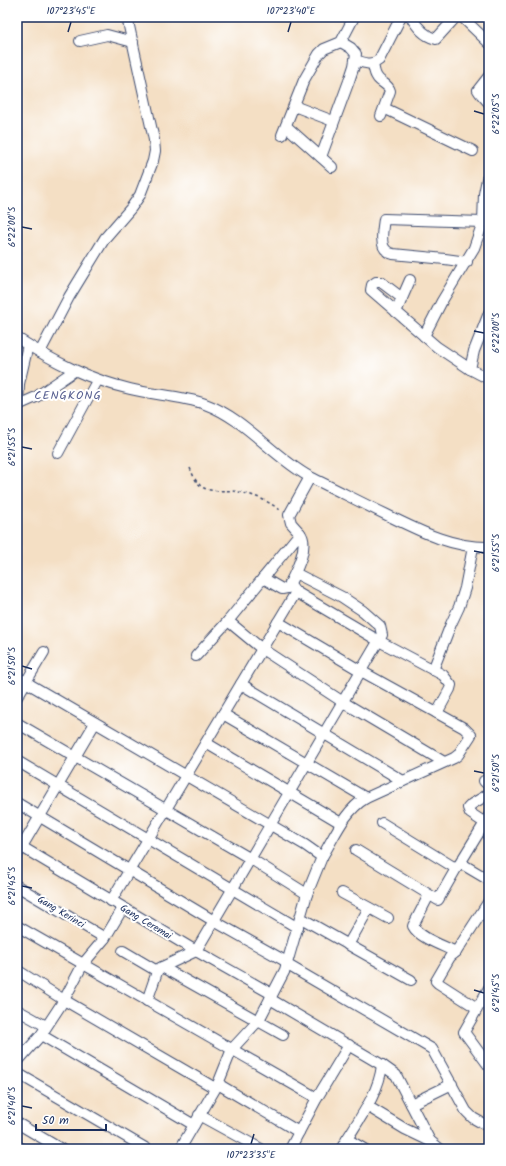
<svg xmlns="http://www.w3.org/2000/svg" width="506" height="1166" font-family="Kalam,sans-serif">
  <rect width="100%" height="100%" fill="#fff"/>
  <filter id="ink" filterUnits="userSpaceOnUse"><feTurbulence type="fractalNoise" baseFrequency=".025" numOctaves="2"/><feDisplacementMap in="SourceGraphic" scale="8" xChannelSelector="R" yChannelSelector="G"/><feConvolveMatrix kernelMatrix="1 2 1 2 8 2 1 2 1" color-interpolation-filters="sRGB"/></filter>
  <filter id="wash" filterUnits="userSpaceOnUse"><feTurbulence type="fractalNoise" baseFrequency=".012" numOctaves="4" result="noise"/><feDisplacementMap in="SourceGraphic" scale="16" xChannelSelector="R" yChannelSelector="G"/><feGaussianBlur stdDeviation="0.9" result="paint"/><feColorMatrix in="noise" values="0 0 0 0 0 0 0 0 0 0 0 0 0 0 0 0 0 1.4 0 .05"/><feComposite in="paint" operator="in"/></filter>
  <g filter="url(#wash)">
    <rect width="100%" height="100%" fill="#f4dfc4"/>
  </g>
  <g filter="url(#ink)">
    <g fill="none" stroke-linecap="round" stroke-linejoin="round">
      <!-- minor casing -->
      <g stroke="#3c496d" stroke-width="12">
        <g id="minor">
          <path d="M411,17c6,10 13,19 25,22l20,-22"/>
          <path d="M462,17l27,26"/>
          <path d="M80,41l27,-6 26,7"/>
          <path d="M355,60c9,3 16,6 24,0l22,-43"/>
          <path d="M373,64c1,4 1,9 4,13 3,6 11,6 13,14l-9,25"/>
          <path d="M489,76l-11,14 2,3 9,10"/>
          <path d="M294,106l39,15"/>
          <path d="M384,108l89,43"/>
          <path d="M286,126l46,41"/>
          <path d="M282,135l22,-55 15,-26 5,-5 17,-7 13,-25"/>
          <path d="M321,157l28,-76 5,-15 2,-12 -5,-6 -10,-6"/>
          <path d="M467,262l-22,-3 -52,-5c-2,-1 -5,-1 -6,-3 -8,-5 -4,-24 -3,-32l99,3"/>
          <path d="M402,298l-21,-16h-5l-4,3 -1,5 66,57 33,22"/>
          <path d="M396,312l14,-32"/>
          <path d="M489,313l-15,38 -4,18 19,10"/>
          <path d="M424,336l18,-35 32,-53 9,-26 1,-28 3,-15 2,-2"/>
          <path d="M17,338c37,24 71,41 113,51 24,6 52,7 75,15 41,15 68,53 105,73 25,12 50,25 75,37 33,16 66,34 104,33"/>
          <path d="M40,352l29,-55 36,-59 26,-30 9,-13 13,-34 2,-10 -1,-11 -27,-123"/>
          <path d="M18,405l18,-8 38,-26"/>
          <path d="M17,407l1,-2 1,-21 9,-39"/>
          <path d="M58,453l39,-72"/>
          <path d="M300,533l-9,-10 -2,-8 21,-38"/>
          <path d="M263,578l19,11 10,-2"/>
          <path d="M228,621l34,28 81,53 101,60"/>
          <path d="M278,622l83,49 103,57 7,7 -13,20 -4,3 -88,40c-22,13 -31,38 -44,59"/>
          <path d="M196,656l32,-35 72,-88c10,12 -4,38 -10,50l1,3 5,6 83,49 64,34 8,10 -1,4 -13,24"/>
          <path d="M433,670l18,-46 8,-17 6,-19 8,-41"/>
          <path d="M17,677l288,168 17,12 -15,37 -22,76 -26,50 -27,29 -14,35 -38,65"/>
          <path d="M241,684l162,97"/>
          <path d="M17,697l27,-45"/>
          <path d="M223,714l143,84"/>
          <path d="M17,723l234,136 56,35"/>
          <path d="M206,743l135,80"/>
          <path d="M17,761l281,167"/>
          <path d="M484,781l5,5"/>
          <path d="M17,803l197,118 73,41"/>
          <path d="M382,823l70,43 5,1 5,-3 27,16"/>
          <path d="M485,823l-15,-10 -2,-5 4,-4 17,-10"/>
          <path d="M17,844l179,107 76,43"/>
          <path d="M356,850l82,50 19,-33"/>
          <path d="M17,855l78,-132"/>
          <path d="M459,865l30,-49"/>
          <path d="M17,886l88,52"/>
          <path d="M342,893l46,25"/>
          <path d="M429,895l-16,31c6,12 31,20 43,26"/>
          <path d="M111,901l185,-309"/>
          <path d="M301,918l110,62"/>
          <path d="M17,926l300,172"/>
          <path d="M348,945l21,-37"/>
          <path d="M123,951l34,20"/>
          <path d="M286,964l146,85 34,62 7,7 16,9"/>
          <path d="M162,967l121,68"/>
          <path d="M17,970l47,30 151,88"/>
          <path d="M489,988l-25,44 25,34"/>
          <path d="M270,999l112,66"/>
          <path d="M147,1001l11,-32 38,-18 186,-316 -2,-9 -17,-15 -21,-14 -47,-24"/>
          <path d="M477,1008l-39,-25 -2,-2 14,-24 6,-5 33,-51"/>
          <path d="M17,1010l29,16"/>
          <path d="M41,1035l153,90"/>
          <path d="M17,1062l24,-27 23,-35 19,-36 22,-26 18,-30"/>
          <path d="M17,1073l130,76"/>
          <path d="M218,1084l81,48"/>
          <path d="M411,1104l41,-20"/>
          <path d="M367,1106l38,23 25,12 10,8"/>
          <path d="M199,1115l62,34"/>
          <path d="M17,1123l44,26"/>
          <path d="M347,1139l17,10"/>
          <path d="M17,1146l5,3"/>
          <path d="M290,1149l27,-51 32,-53"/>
          <path d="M341,1149c15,-26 38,-54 41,-84l14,10 34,66"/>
        </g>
      </g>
      <!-- path -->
      <path stroke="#3c496d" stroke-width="1.5" stroke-dasharray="3 3" stroke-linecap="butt" d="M190,468c3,7 6,16 14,20 8,4 19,2 28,3 18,2 33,8 48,19"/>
      <!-- minor -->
      <use href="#minor" stroke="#fff" stroke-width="10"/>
    </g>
  </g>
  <!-- ticks -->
  <path fill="none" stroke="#1b2f5e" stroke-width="1.5" d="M68,32l3,-10M288,32l3,-10M474,111l10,3M22,227l10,2M474,331l10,2M22,447l10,2M474,551l10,2M22,666l10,3M474,771l10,2M22,886l10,2M474,990l10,3M22,1106l10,2M251,1144l3,-10"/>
  <g text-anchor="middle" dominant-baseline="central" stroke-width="4" stroke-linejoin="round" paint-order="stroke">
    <!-- street labels -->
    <g font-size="10" fill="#1b2f5e" stroke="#fff">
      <text transform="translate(61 912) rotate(31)">Gang Kerinci</text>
      <text transform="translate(146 922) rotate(31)">Gang Ceremai</text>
    </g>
    <!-- quarter labels -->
    <g font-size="12" letter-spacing="1" fill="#586091" stroke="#fff">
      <text x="68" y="395">CENGKONG</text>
    </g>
  </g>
  <!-- margin -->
  <rect width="506" height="1166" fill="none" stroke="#fff" stroke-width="44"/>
  <!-- scale -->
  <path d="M36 1124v6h70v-6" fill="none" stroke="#1b2f5e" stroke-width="2"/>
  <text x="42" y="1124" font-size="12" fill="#1b2f5e" stroke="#ffffff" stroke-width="3" paint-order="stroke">50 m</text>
  <rect x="22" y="22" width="462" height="1122" fill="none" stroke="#1b2f5e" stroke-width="1.5"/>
  <g font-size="10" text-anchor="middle" fill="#1b2f5e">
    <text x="71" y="14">107°23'45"E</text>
    <text x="291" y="14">107°23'40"E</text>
    <text transform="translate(495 114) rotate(-90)" y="4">6°22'05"S</text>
    <text transform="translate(11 227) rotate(-90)" y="4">6°22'00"S</text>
    <text transform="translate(495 333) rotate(-90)" y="4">6°22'00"S</text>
    <text transform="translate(11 447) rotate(-90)" y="4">6°21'55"S</text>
    <text transform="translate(495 553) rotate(-90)" y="4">6°21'55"S</text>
    <text transform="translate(11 666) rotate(-90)" y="4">6°21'50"S</text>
    <text transform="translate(495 773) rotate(-90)" y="4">6°21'50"S</text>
    <text transform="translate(11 886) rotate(-90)" y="4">6°21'45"S</text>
    <text transform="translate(495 993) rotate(-90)" y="4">6°21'45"S</text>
    <text transform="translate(11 1106) rotate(-90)" y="4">6°21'40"S</text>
    <text x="251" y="1158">107°23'35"E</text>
  </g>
</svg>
